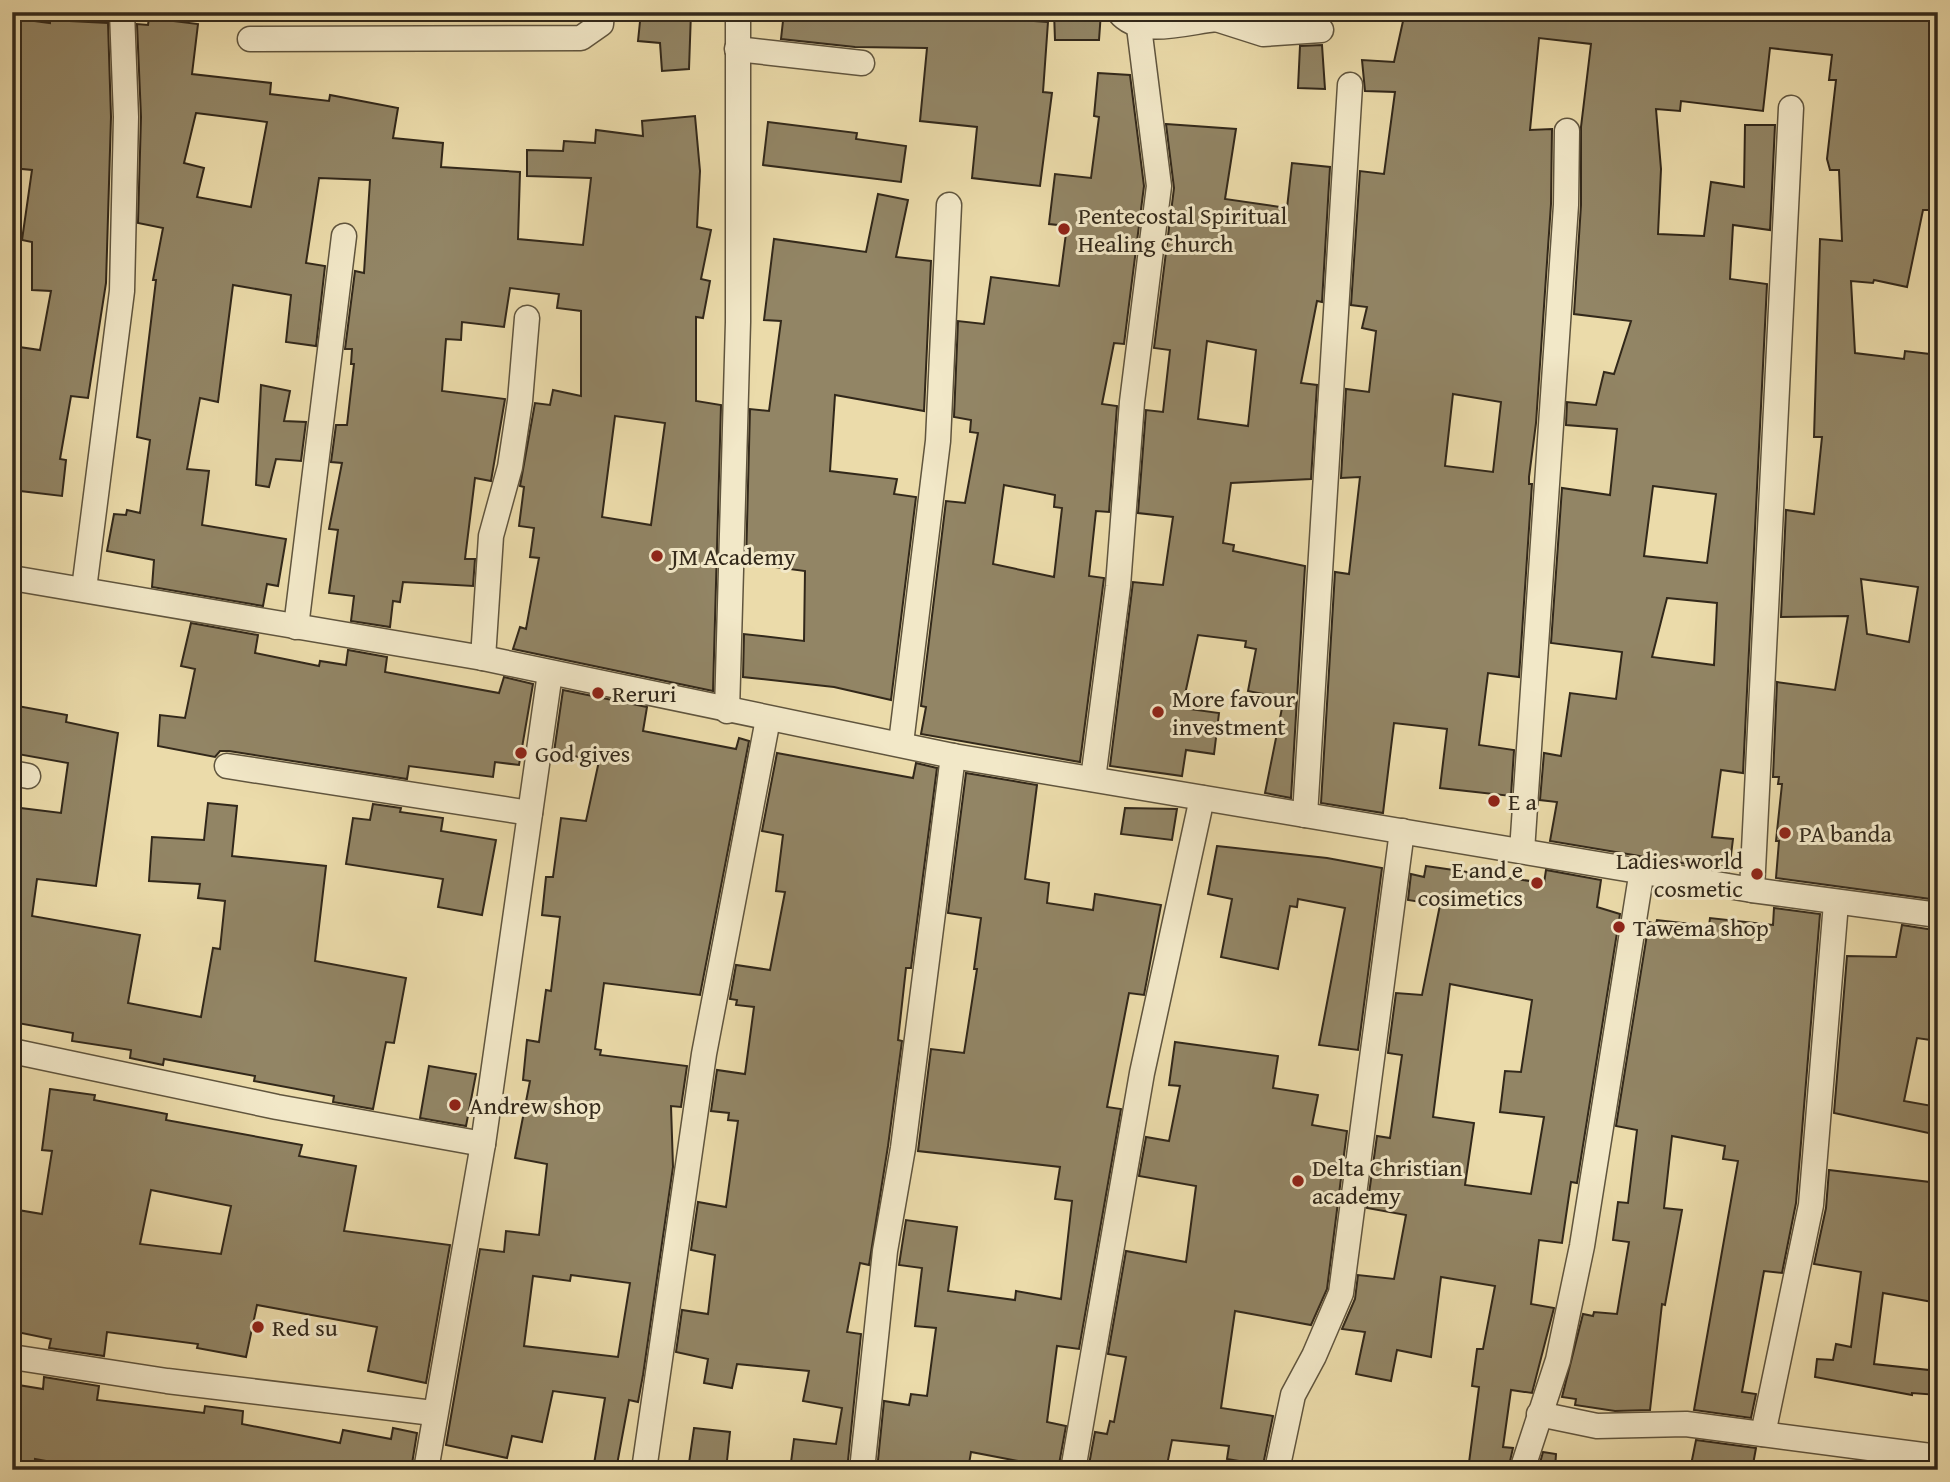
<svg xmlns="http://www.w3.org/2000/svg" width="1950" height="1482" font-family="'Gentium Book Plus',serif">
  <rect width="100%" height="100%" fill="#ebdbaa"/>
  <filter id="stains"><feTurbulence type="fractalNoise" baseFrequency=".00286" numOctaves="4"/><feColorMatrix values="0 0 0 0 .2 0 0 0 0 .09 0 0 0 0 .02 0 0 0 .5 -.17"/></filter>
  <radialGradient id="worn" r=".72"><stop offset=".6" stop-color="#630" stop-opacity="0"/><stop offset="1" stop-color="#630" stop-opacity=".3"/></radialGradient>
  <!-- building -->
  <g fill="#928565" stroke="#32281a" stroke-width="2" fill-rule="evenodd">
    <path d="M641,12h50l-2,57 -27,2 -2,-28 -22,-2z"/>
    <path d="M784,12h220v7l44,3 -5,70 9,1 -12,93 -68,-8 5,-51 -57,-6 7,-73 -72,-1 -74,-8z"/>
    <path d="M1054,12h47l-2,28h-44z"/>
    <path d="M1405,12h533l-8,73 8,1v124h-15l-16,77 -33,-7 -1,3 -22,-2 4,72 49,6 1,-8 33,4 -5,71h5v474l-162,-22 3,-37h-3l6,-57h-4l1,-7h-6l4,-95 58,8 13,-74 -67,1 5,-107 28,4 8,-77h-8l6,-198 22,2 -3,-71h-9l-3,-11 9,-79h-7l3,-25 -62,-7 -7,63 -82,-10 -1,10 -24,-2 5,60 -3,65 46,2 7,-54 33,5 1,-62h30l-5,105 -37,-5 -3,54 37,5 -24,489 -22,-3 -9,67 21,2 -4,32 -179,-30 7,-39 -17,-2 4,-47 17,3 9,-63 46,6 6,-47 -71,-9 11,-155 48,7 7,-66 -51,-4 1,-23 29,3 8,-33 10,2 17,-53 -57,-7 7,-109v-78l10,-83 -52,-6 -9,92 22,-1 -1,75 -15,219 -7,54v7h3l-13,193 -31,-4 -9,72 35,5 -3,46 -71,-8 7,-59 -53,-6 -11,90 -62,-10 14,-231 14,2 11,-97 -19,1 5,-89 23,3 7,-61 -14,-3 5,-21 -16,-2 9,-134 24,3 11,-82 -30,-1 -3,-31 32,2zM1453,394l48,8 -8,70 -48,-6zM1653,486l63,8 -9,69 -63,-7zM1861,579l57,8 -9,55 -42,-8zM1667,598l50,5 -3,62 -62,-8z"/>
    <path d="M12,18l38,5v-3l58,3 3,94 -5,166 -18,115 -17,-2 -11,63 6,1 -4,36 -50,-6v-144l28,4 11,-59 -19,-1v-48l-10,-2 10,-70 -20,-2z"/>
    <path d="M149,18l49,6 -6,50 79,9 -1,11 59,7 1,-6 68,13 -5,30 50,5 -2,24 79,5 -2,67 65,6 7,-58 1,-9 -64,-2v-26l36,1 1,-10 31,2 1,-13 47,6 -1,-15 53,-5 5,55 -3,56 14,3 -10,49 9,2 -7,37 -7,-1v84l25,4 -8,286 -200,-42 7,-22 6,2 13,-71 -9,-1 4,-29 -15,-2 5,-39 -4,-1 15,-83 15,2 3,-15 28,6v-85l-24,-3 2,-14 -49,-6 -6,39 -42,-5 -1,18 -15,-1 -4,52 63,8 -14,82 -16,-3 -10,81h10l-2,27 -70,-4 -3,20 -7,-1 -3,26 -39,-6 3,-25 -25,-3 9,-63 -9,-1 13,-66 -11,-1 5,-37h11l7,-61h-3l1,-15h-7l10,-78 9,2 6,-93 -51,-2 -13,85 19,3 -9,80 -30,-4 5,-47 -58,-10 -15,117 -18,-4 -13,71 22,2 -7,54 84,14 -8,47 -11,-2 -4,22 -111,-19 2,-27 -47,-9 7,-37 12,1 1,-5 13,3 10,-73 -13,-3 19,-157h-3l10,-52 -25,-5 3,-106 -4,-93 11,1zM196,113l71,9 -16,85 -54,-10 7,-29 -20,-5zM615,416l50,7 -14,102 -49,-8z"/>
    <path d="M1322,45l3,44 -27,-1 2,-42z"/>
    <path d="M1098,73l32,2 14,111 -20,158 -10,-1 -12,61 15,2 -8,106 -13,-1 -7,65 15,2 -24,184 -159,-28 5,-27 -5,-1 25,-205 19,2 13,-70 -8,-1 1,-12 -17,-3 4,-96 26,3 7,-47 68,9 8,-60 -18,-2 6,-50 36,4 8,-61 -5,-1zM1004,485l51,10 -1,12 8,1 -8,69 -61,-13z"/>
    <path d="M768,122l89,11 -1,6 50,7 -5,36 -138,-17z"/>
    <path d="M1166,124l70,5 -11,70 62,9 5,-45 38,4 -8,135 -5,-1 -16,82 16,2 -6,94 -80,4 -8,60 11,2 -1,6 72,15 -14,232 -26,-5 19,-95 -36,-7 8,-42 -11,-2 1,-6 -48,-6 -16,73 37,5 -5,41 -28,-4 -4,26 -72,-10 23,-184 30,3 10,-68 -35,-4 8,-103 17,2 7,-62 -16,-2 20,-160zM1207,341l49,9 -8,76 -50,-7z"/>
    <path d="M878,194l30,6 -12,57 35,4 -7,150 -89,-16 -5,76 67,8 -3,15 22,3 -25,203 -57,-13 -91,-10 1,-43 60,7 1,-70 -59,-8 4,-154 19,2 12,-90 -17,-1 10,-81 92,13z"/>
    <path d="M261,385l29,6 -6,30 22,1 -5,39 -25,-2 -7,28 -13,-2z"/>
    <path d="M191,623l67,12 -3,18 64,13 1,-5 26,4 2,-15 39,7 -2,15 114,21 5,-16 29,7 -14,81 -24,-3 -2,15 -84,-11 -2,13 -178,-28h-9l-5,6 -57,-11 2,-31 25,3 10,-49 -14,-3z"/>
    <path d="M563,690l84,17 -4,24 93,18 3,-11 10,3 -49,254 -96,-12 -9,66 6,1 -1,5 87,11 -6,41 -10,-1 2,61 -30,208 -5,27 -9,-2 -13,70h-23l12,-72 -52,-7 -11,51 -30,-6 -5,22 -61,-13 34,-196 24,3 2,-21 33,4 8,-71 -32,-6 15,-77 -7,-1 4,-40 12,2 7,-52 5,1 9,-74 -18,-2 4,-38h7l8,-59 25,3 13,-60 -45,-9zM571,1275l59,8 -12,74 -94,-11 9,-70 37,5z"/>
    <path d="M12,705l55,10 -1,7 52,11 -22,153 -59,-7 -5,37 108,19 -12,68 73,14 12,-69 7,1 5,-48 -27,-3 2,-14 -51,-3 3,-44 52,3 4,-37 29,3 -5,50 94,10 -11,95 91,17 -12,65 -8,-1 -13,67 -40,-7 1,-6 -80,-15 1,-5 -91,-17 -1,6 -33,-7 1,-8 -59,-9 1,-8 -61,-11v-215l49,6 7,-50 -56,-10z"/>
    <path d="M777,753l136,25 3,-15 21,5 -26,200h-5l-8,72 4,1 -14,105 -19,119 -9,-2 -13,69 14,2 -14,136h-57l4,-31 42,5 6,-36 -39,-7 6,-30 -72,-7 -5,24 -28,-5 4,-24 -32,-7 6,-42 26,4 7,-59 -24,-5 7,-48 28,5 12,-86 -10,-1 1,-7 -18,-2 6,-41 28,4 9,-67 -18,-2 1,-5 -7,-1 6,-34 34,5 15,-78 -9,-1 7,-56 -21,-4z"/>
    <path d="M966,773l71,12 -12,94 24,4 -2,20 46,7 2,-16 66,11 -17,90 -15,-2 -22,114 14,2 -42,240 -22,-3 -10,76 19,4 -8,44h-42l2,-9 -47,-9 -3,18h-91l7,-69 25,4 2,-11 16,2 9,-68 -21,-2 7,-58 -23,-3 7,-45 51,7 -9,64 67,9 1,-9 45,8 11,-98 -17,-2 5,-32 -142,-16 13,-102 33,4 13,-84h-3l7,-51 -33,-5z"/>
    <path d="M373,804l28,4 -1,4 43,6 -2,13 55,9 -14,75 -44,-8 5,-28 -97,-15 7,-46 17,2z"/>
    <path d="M1125,808l52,1 -5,31 -51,-6z"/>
    <path d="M1217,846l110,12 55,10 -24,182 -39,-5 26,-137 -47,-9 -1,8 -7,-1 -12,63 -57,-12 11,-58 -24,-5z"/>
    <path d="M1426,866l118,17 2,-13 55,10 -4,27 23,7 -43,269 -6,-1 -9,61 -23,-3 -8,64 23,4 -22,85 -21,-3 -8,57 10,1 -5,22h-40l11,-83 -7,-1 5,-37h6l12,-63 -54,-9 -10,80 -34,-7 -6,31 -35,-7 9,-42 -23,-3 13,-30 3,-24 36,4 12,-64 -39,-7 10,-72 13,2 12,-83 -14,-2 8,-60 26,2 18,-90 -32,-5 3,-26 13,3zM1450,984l82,16 -11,72 -16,-1 -5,41 44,5 -13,77 -66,-9 9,-62 -41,-6z"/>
    <path d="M1774,908l46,6 -24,289 -14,70 -18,-2 -22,121 14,2 -5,24 -57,-8 44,-249 -15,-2 2,-13 -53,-10 -8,72 18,2 -17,95 -3,-1 -12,106 -35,1 -40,-6 1,-6 -14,-2 21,-83 10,2 1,-4 23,2 12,-72 -16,-2 5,-38 10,1 9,-73 -21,-4 33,-204 7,2 1,-4 52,6 1,-8 63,7z"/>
    <path d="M1902,925l32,5 -1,15 5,1v95l-21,-3 -13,63 34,6v28l-104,-22 13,-157 49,1z"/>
    <path d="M1175,1042l103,14 -5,32 45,7 -6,30 35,6 -20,158 -16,36 -76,-14 -14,97 52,8 -10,49 -36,-6 2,-13 -57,-6 -6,30h-78l7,-38 12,2 3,-13 4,1 12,-65 -18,-3 18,-103 60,11 10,-76 -57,-10 7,-39 23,4 11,-55 -11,-1z"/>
    <path d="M429,1066l47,8 -10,52 -46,-8z"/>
    <path d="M50,1089l45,6 -1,5 73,14 -1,6 136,25 -3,11 57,10 -12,65 106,14 -24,138 -58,-12 9,-44 -120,-22 -11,52 -49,-9 1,-4 -91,-12 -3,24 -55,-8 2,-9 -39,-8v-122l30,5 10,-63 -10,-1zM151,1190l80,16 -10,48 -81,-10z"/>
    <path d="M1829,1170l109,13v120l-55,-10 -9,71 64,7v24l-26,-2v2l-97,-18 2,-18 16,1 3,-16 15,3 10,-75 -47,-8 12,-56z"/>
    <path d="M44,1377l55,9 -2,14 107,13 1,-7 38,5 -1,13 98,19 3,-13 48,9 2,-11 24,5 -6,37 -30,-6v6h-286l-60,-11 -1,11h-22v-86l31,5z"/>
    <path d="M694,1428l36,4 -4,38h-38z"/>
    <path d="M1696,1440l60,8 -4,22h-62z"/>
    <path d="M1543,1452l13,2 -1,16h-17z"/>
  </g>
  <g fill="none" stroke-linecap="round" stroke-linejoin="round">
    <!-- street casing -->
    <g stroke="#60553e" stroke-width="27">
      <g id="street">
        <path d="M1119,12c20,26 68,10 97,7l6,-7"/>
        <path d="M1216,19l47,15 58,-4"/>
        <path d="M250,39l331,-1 20,-14 1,-12"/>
        <path d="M737,49l125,14"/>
        <path d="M12,578l471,80 470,98 799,134 186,25"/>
        <path d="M84,589l38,-298 4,-174 -4,-105"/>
        <path d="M296,627l48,-391"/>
        <path d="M483,658l8,-122 19,-69 10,-66 7,-83"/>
        <path d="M727,711l11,-389v-310"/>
        <path d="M901,743l37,-302 11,-236"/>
        <path d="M227,766l303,47"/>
        <path d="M12,773l16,3"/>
        <path d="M1093,779l25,-193 14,-184 27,-216 -20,-159"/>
        <path d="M1305,815l45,-730"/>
        <path d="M1522,851l44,-646 1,-74"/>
        <path d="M1752,890l39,-782"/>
        <path d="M12,1051l265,56 206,37"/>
        <path d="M12,1357l155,24 266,32"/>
        <path d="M1539,1414l58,12 89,-2 252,33"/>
        <path d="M1763,1434l48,-229 25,-302"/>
        <path d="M426,1470l57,-326 67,-471"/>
        <path d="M644,1470l60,-416 64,-335"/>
        <path d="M862,1470l23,-219 18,-103 50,-392"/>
        <path d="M1073,1470l69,-397 60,-275"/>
        <path d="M1277,1470l16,-75 21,-39 27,-63 61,-462"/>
        <path d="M1522,1470l36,-110 24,-114 60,-376"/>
      </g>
    </g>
    <!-- street -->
    <use href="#street" stroke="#f2e8c8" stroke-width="24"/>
  </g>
  <!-- markers -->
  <g fill="#8f2418" stroke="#f2e8c8" stroke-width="2.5">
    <circle cx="1064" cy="229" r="7"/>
    <circle cx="657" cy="556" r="7"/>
    <circle cx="598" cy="693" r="7"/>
    <circle cx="1158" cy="712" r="7"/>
    <circle cx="521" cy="753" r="7"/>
    <circle cx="1494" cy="801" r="7"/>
    <circle cx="1785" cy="833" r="7"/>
    <circle cx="1757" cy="874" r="7"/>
    <circle cx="1537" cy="883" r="7"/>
    <circle cx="1619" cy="927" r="7"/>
    <circle cx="455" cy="1105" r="7"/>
    <circle cx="1298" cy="1181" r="7"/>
    <circle cx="258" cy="1327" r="7"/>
  </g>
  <g text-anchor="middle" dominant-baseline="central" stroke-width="6" stroke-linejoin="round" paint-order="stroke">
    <!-- poi labels -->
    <g font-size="24" fill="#32281a" stroke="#f2e8c8" text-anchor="start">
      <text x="1078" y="215">Pentecostal Spiritual<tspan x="1078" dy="28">Healing Church</tspan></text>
      <text x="671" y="556">JM Academy</text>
      <text x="612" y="693">Reruri</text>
      <text x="1172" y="698">More favour<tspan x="1172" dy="28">investment</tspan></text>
      <text x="535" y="753">God gives</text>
      <text x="1508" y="801">E a</text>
      <text x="1799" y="833">PA banda</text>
      <text x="1743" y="860" text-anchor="end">Ladies world<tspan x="1743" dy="28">cosmetic</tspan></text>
      <text x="1523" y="869" text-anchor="end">E and e<tspan x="1523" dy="28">cosimetics</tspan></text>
      <text x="1633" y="927">Tawema shop</text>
      <text x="469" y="1105">Andrew shop</text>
      <text x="1312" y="1167">Delta Christian<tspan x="1312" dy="28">academy</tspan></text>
      <text x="272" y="1327">Red su</text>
    </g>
  </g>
  <!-- margin -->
  <rect width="1950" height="1482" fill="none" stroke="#ebdbaa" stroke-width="42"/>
  <rect x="14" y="14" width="1922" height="1454" fill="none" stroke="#32281a" stroke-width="3.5"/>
  <rect x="21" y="21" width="1908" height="1440" fill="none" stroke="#32281a" stroke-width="2"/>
  <rect width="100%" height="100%" filter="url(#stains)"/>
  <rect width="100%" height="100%" fill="url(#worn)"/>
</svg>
